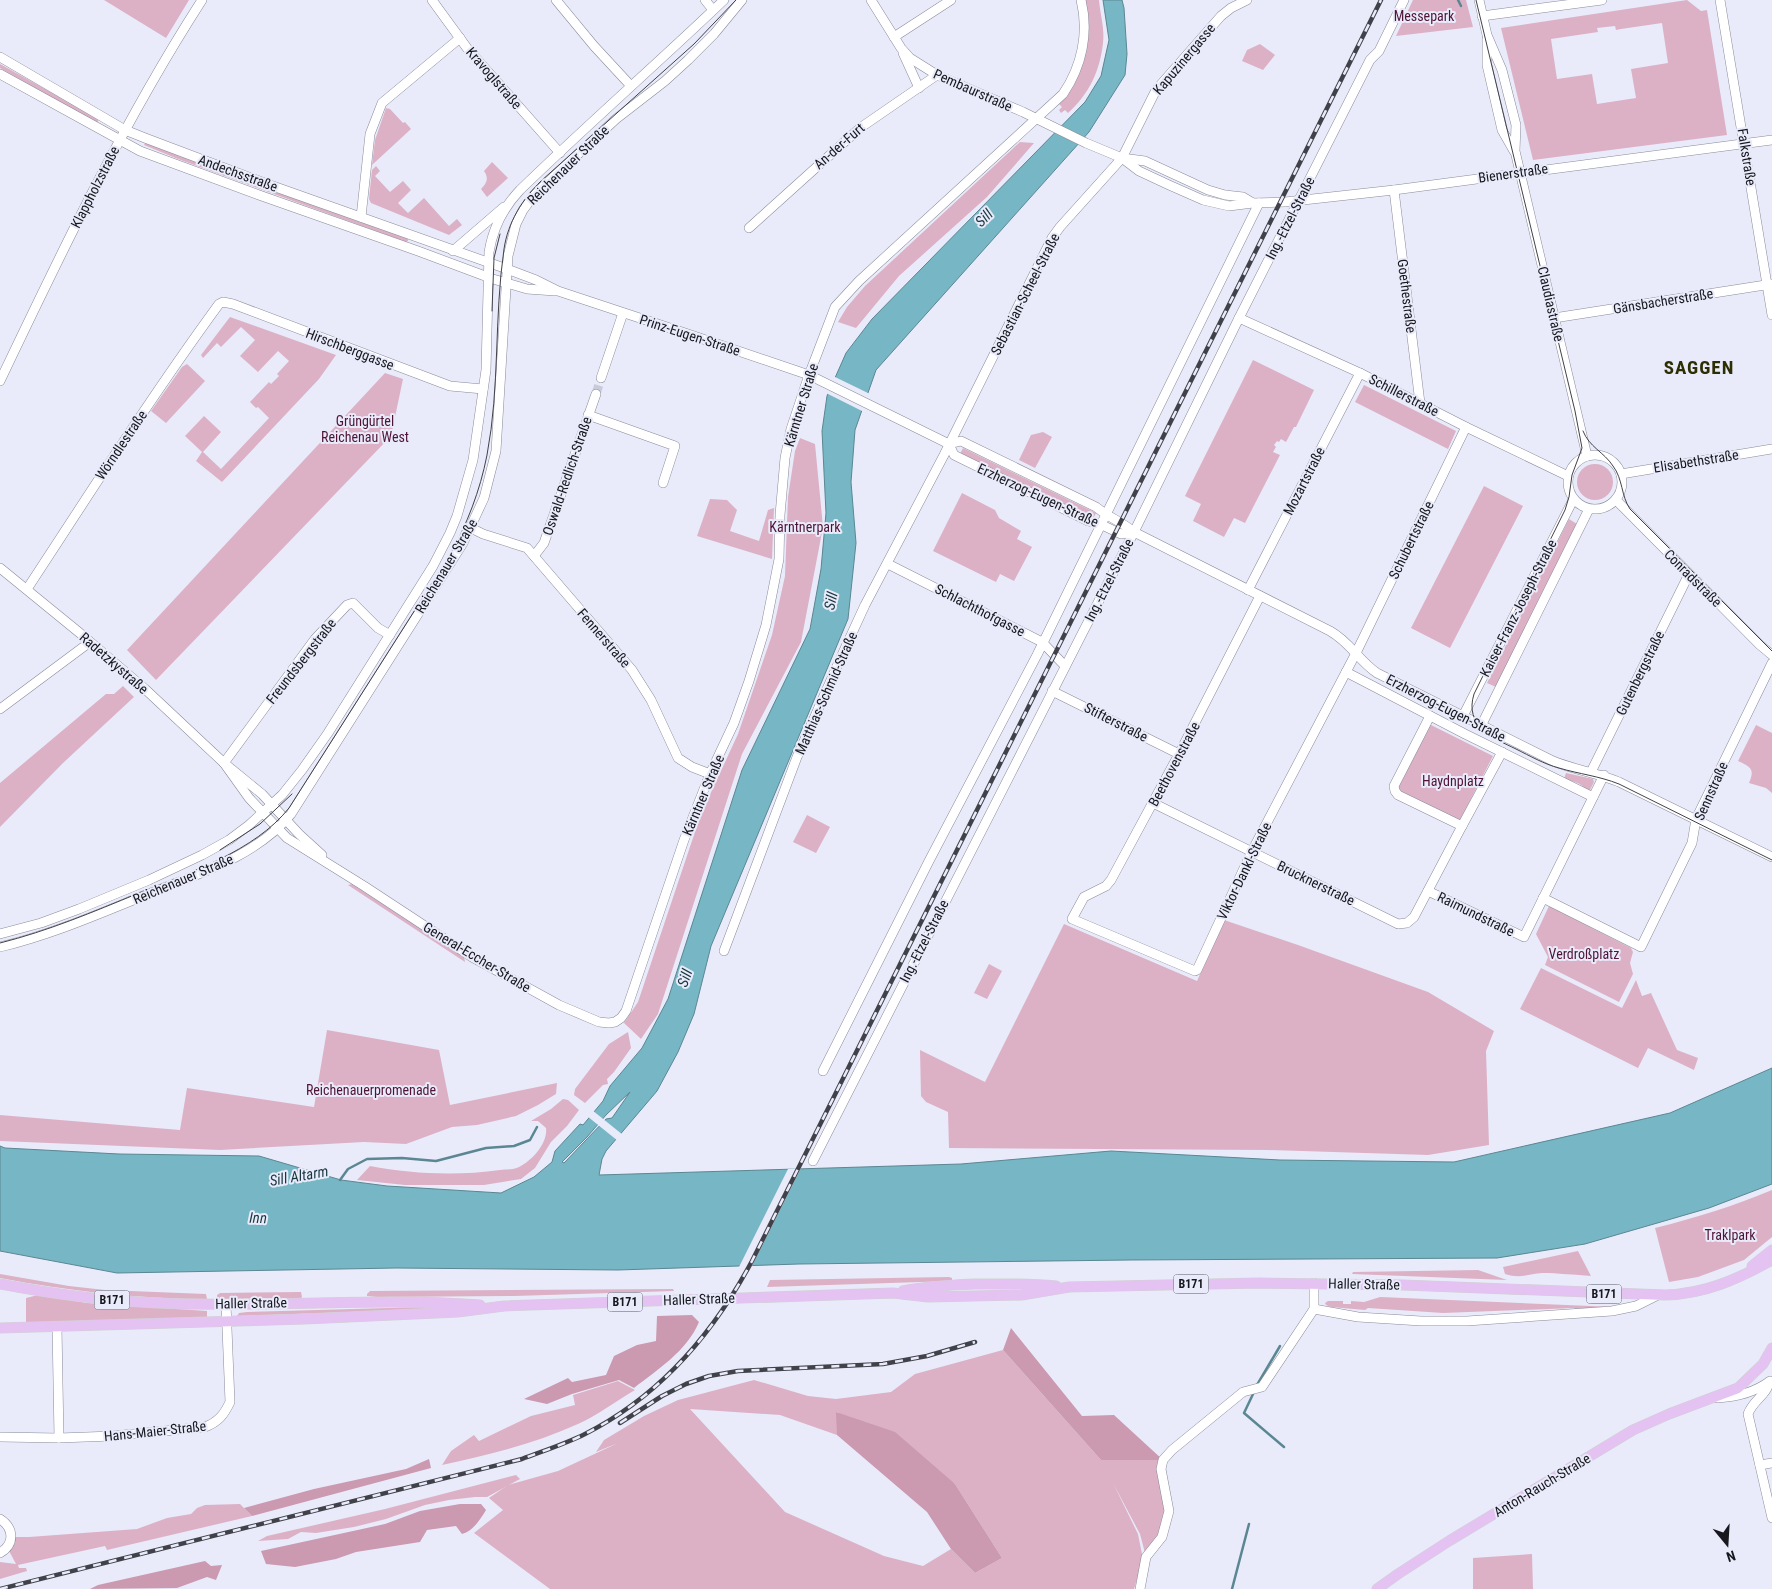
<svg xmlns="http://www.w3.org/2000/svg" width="1772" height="1589" font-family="'Roboto Condensed',sans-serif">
  <rect width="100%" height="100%" fill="#e9ebfb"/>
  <!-- green -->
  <g fill="#dcb1c5" fill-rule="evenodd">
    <path d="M104,0h85l-23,38z"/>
    <path d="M1084,0h15c1,13 6,30 4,43 -3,28 -14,51 -35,70l-3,-3 -4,3 -2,-3 3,-3 -3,-3 9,-9 8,-18z"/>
    <path d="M1413,0h53l7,27 -77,9z"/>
    <path d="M1687,0l14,11 6,-1 20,125 -194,25 -32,-132zM1662,23l6,40 -37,6 5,29 -39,6 -5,-30 -35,5 -6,-40 47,-7 -1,-4 18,-2 1,4 5,-1z"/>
    <path d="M1260,44l15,11 -12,15 -21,-9 5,-11z"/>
    <path d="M0,64l99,55 -2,4 -97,-55z"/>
    <path d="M386,108l4,1 13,14 2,-1 6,7 -39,36 3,-25z"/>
    <path d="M146,142l262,96v3l-2,1 -228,-83 -34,-14z"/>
    <path d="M1020,142l14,1 -47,54 -88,79 -43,52 -18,-6 9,-15 18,-21z"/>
    <path d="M492,162l16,16 -21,19 -6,-8c6,-6 8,-11 3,-18z"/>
    <path d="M376,166l4,5 -5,5 15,16 13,-11 8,9 -13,13 10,10 16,-15 25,28 8,-7 5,6 -13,10 -78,-32 -2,-4 3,-29z"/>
    <path d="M230,317l106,38 -17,24 -97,103 -26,-21 6,-9 -17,-16 19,-20 17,16 -18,20 18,17 48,-51 -11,-11 -2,1 -6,-6 19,-20 2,2 8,-8 -2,-2 12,-13 -11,-10 -20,21 -18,-16 15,-16 -14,-13 -20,20 -4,-4 -14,15 -2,-3z"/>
    <path d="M1253,360l61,30 -18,37h-2l-8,15 -5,-3 -2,3 -2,-1 -3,4 2,2 -3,5 7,3 -35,68 -11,-5 -10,19 -31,-16 8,-17 -16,-8z"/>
    <path d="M187,364l18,17 -39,42 -15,-12 31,-44z"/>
    <path d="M385,373l18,6 -12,57 -235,244 -29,-30z"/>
    <path d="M1364,385l92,46 -8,18 -93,-47z"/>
    <path d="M1043,432l9,5 -17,31 -16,-8 12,-25z"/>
    <path d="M800,438l15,6 8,83 -22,115 -59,112 -84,260 -17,25 -17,-16 14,-21 63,-188 37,-80 34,-99 13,-59 3,-79 7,-46z"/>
    <path d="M963,448l133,65 -3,6 -133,-65z"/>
    <circle cx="1595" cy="482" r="18"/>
    <path d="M1484,486l39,20 -73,142 -39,-20z"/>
    <path d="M962,493l33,17 4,8 22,13 -4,8 15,8 -18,34 -14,-7 -4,8 -63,-31z"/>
    <path d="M710,499l17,1 10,10 -7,21 29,10 9,-31 6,-2 -2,51 -75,-23z"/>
    <path d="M1569,519l8,5 -81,163 -9,-4z"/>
    <path d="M123,686l11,11 -71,66 -63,64v-44l106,-89h8z"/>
    <path d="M1429,724l64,32 -34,66 -59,-30 -2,-3v-5z"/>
    <path d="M1756,725l16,8v60l-6,-5 -17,-5c6,-14 2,-16 -11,-22z"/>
    <path d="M1566,773l27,6 1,3 -4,8h-4c-5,-8 -15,-9 -22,-11z"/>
    <path d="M807,815l23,12 -14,26 -23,-11z"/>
    <path d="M352,884l112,73 1,5 -117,-77z"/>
    <path d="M1549,906l82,42 2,4 -3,11 3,11 -14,28 -74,-37 3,-8 -12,-23z"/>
    <path d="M1224,920l74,25 130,47 66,39 -8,20 3,94 -61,10 -160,-5 -319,-2 -1,-36 -22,-10 -5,-6 -1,-46 65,32 79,-158 133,57z"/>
    <path d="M989,964l13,7 -15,28 -13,-6z"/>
    <path d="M1541,968l81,40 14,-28 6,16 9,-3 26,57 21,8 -4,12 -46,-22 -10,20 -118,-59z"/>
    <path d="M327,1030l112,20 11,55 107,-22 -1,11 -18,11 -22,11 -39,9 -25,2 -46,17 -42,-2 -144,8 -220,-9v-26l180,15 7,-42 127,19z"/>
    <path d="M628,1032l3,16 -17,24 -7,7 1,5 -5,1 -18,18 -11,-8 1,-6 34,-45z"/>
    <path d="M563,1099l5,1 11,10 -12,16 -16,16 -16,26 -14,11 -37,6h-79l-48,-5 13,-14c42,8 87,10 130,4 6,-1 14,0 19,-3 13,-6 29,-24 27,-39l-8,-7h-7l20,-12z"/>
    <path d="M1772,1190v47l-28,23 -46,17 -29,5 -14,-54c40,-10 79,-22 117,-38z"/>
    <path d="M1578,1251l13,25c-16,-1 -34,-3 -49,-3 -14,1 -22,6 -37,1l-2,-7z"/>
    <path d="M1478,1270l29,10 -155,-6 1,-2z"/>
    <path d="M0,1274l69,12 36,4 101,4 1,5c-70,0 -138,-8 -207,-21z"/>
    <path d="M949,1277l3,1v3l-185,6 3,-7z"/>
    <path d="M673,1289l1,2 -159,5 -138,1 -10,-1v-2l3,-3z"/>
    <path d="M301,1292l1,5 -1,1 -84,1v-4l3,-2z"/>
    <path d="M38,1295l49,8 120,8v6l-181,7v-26z"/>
    <path d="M1380,1297l235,10 -38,4 -3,-3 -131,5 -75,-5 -3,2 -34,-3 -5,-2 -1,-2 3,-2h15v3h8v-3l13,1z"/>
    <path d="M460,1306l-29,3 -194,7 2,-3 8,-1z"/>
    <path d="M1003,1350l98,110h62l6,51 -7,26 -16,20 -6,-23 -27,-51 25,51 5,25 -9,30h-584l-76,-56 29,-23 -14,-12 19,-13 50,-14 60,-28 -22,9 8,-12 40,-24 34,-16 76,-20 54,16 28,3 55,-7 24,-18zM690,1409l90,6 57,20v-23l118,72 47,74 -27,15 -24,-24 -28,17 -39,-10 -99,-44z"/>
    <path d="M618,1381l17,9c-19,11 -37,25 -57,34 -44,20 -90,31 -136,41l9,-14 23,-16 5,6 52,-25 44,-11 -2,-10z"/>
    <path d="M516,1475l4,4 -33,18h-12l-26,3 -24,5 -39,14 -32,8 -38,6 -15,-1 -13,7 -30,2 9,-5 118,-27z"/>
    <path d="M240,1504l12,12 -145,34 -2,-4 -87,19 1,3h7l1,3 -27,8v-17l16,2 -9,-17 5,-10h17l108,-8 30,-11 24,-4 6,-6 8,-3z"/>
    <path d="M1532,1554l1,35h-60v-31z"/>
  </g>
  <!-- forest -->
  <g fill="#cb99b0">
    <path d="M692,1315l7,7c-12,29 -42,48 -65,66l-15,-8 -47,14 -25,10 -23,-5 44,-21 4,4 34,-7 8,-19 23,-11 19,-4 1,-25z"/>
    <path d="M1011,1328l71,88 32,-1 49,45h-62l-98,-110z"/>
    <path d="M836,1412l59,20 60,52 47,74 -27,15 -24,-24 -24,-37 -90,-77z"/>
    <path d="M429,1459l2,9 -179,48 -8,-8 70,-19 92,-20z"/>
    <path d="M460,1504h21l5,6c-6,10 -13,21 -24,24l-6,-8 -29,4 -7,12 -64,10 -20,7 -41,8 -29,-3 -5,-13 92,-20 32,-7 35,-13z"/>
    <path d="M205,1561l6,5 11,-1 -6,15 -9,-3 -30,11 -87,1 8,-4z"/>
  </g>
  <!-- water -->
  <path fill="#77b6c4" stroke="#5a8792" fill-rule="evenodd" d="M1103,0h19l2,8 3,46 -2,21 -36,57 -213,238 -21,60 -4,52 5,61 -8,76 -137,327 -17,68 -16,38 -21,39 -51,60 -4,8 -3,16 362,-11 150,-13 169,9 174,2 216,-49 102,-45v116l-63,24 -124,36 -88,14 -366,2 -332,4 -181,6 -222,-2 -279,5 -117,-22v-105l5,2 114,6 140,2 82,24 46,6 114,7 33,-16 18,-15 3,-11 25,-27 3,1 20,-24 7,-15 32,-38 26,-49 74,-229 68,-141 11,-60 5,-56 -4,-82 5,-35 19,-43 26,-34 213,-217 16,-26 8,-36zM630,1092l-18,26 -6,1 -42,44 -2,-1 25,-25 19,-22z"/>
  <!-- pier -->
  <g fill="#e9ebfb">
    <path d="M833,376l37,18 -6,18 -38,-19z"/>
    <path d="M592,1110l31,25 -5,6 -31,-25z"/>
    <path d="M801,1168l-50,100 -13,1 50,-100z"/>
  </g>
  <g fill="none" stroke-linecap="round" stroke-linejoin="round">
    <!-- stream -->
    <g stroke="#5a8792" stroke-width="2.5">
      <path d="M1458,0l3,6"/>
      <path d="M340,1180l8,-11 19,-10 35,-1 34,3 50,-13 28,-2 16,-6 7,-13"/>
      <path d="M1257,1385l23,-39"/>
      <path d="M1254,1392l-10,21 40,34"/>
      <path d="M1232,1589l17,-65"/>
    </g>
    <!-- minor-tunnel -->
    <path stroke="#cacbda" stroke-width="9" stroke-dasharray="9 4.5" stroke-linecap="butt" d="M596,394l5,-16"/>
    <!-- minor casing -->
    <g stroke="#898b99" stroke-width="10">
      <g id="minor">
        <path d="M432,0l35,48 93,105"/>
        <path d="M556,0l38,46 37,40"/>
        <path d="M705,0l8,10"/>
        <path d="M871,0l30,48 9,10 27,17 86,37 63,31 36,15 23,3 63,29 17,5 18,2 10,6"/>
        <path d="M1479,0l8,35 15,35 14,55 -1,26 72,305"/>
        <path d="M1720,0l52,315"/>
        <path d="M1482,16l120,-16"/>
        <path d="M894,37l57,-37"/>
        <path d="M1487,39v26l15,65 12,21"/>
        <path d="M903,53l16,35"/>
        <path d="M0,57l125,73 20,8 125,47 237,84 29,11 22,11 133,44 118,40 140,69 5,11 134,66 12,3 21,10 13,-2"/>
        <path d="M0,74l140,77 119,44 159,56 75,28 34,10 28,2"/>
        <path d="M1122,158l17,13 30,14 34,15 26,6 24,-3 32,-1 109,-12 378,-50"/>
        <path d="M1394,190l26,213"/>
        <path d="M361,217l9,-83 12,-31 78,-65"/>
        <path d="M749,228l111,-100 77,-53"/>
        <path d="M453,251l51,-44"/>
        <path d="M1239,318l121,55 106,54 102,49"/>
        <path d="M1554,318l218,-34"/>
        <path d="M601,378l22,-65"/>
        <path d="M0,381c62,-130 124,-260 202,-381"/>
        <path d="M588,415l87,31 -12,37"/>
        <path d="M949,444l12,-3 135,66c12,10 26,15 38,25l196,99c20,11 29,30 47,42l176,88c22,9 45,12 66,21l153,75"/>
        <circle cx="1595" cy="482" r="27"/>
        <path d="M1621,474l151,-25"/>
        <path d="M1616,500l144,145 12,10"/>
        <path d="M471,528l12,6 44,14 105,122 19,30 27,58 14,9 18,7"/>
        <path d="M534,556l10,-13 52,-149"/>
        <path d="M888,564l154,78 23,24"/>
        <path d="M0,568l81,66 64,55 79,74 38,31 37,40 23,21"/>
        <path d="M27,589c63,-96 124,-192 192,-285l4,-2 10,2 217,82 33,3"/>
        <path d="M1248,590l112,-217"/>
        <path d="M1260,596l-81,158 -68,126 -5,6 -22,11 -12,22 123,52 2,-1 55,-119 104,-198 110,-226"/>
        <path d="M1346,672l119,62 128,63"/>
        <path d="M1052,691l127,63"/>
        <path d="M0,709l90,-67"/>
        <path d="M1430,716l-36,70 1,5 3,4 64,31 40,-74"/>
        <path d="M1463,716l110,-216"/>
        <path d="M1481,726l108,-217"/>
        <path d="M224,763l25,35 38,40 77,48 108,71 87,48 40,17 10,1 6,-1 6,-4 5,-7 58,-171 26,-66 24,-51 15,-42 17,-56 13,-66 1,-44 5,-57 6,-29 18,-54 26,-68 24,-26 204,-187c19,-28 26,-61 18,-94"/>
        <path d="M224,763l91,-124 32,-34 6,-2 25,25 12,7"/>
        <path d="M1591,772l98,-198"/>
        <path d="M1153,803l245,121 9,-1 7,-6 48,-91"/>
        <path d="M1428,891l96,46 80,-162"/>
        <path d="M1543,898l98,49 51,-104 4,-24 76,-156"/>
        <path d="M0,934l41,-11 38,-14 70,-29 53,-25 27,-15 20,-15 33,-30 20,-25 26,-37 105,-167 17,-33 7,-17 16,-56 13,-90 3,-118c4,-24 14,-44 31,-62 67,-65 137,-126 204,-190"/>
        <path d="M0,947c50,-12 96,-32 143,-51 51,-21 112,-38 148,-82l172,-271 21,-45 12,-47 12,-195 8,-32 7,-14 11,-15 82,-76 49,-38 23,-21 26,-26 28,-34"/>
        <path d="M724,951l73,-194 45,-102 23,-50 79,-150 108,-217 8,-11 62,-69 34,-68 65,-74 10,-8 16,-8"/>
        <path d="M823,1071l106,-210 108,-206 222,-452"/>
        <path d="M813,1161l321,-629 105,-214 131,-258 9,-9 25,-51"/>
        <path d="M1314,1309l44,8 63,4h46l145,-10 24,-5 22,-11"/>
        <path d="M57,1327l2,111"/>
        <path d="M1769,1382c-2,13 -16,18 -21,32l24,104"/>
        <path d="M1717,1398c20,-1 37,-5 53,-17"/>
        <path d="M0,1437l59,1 54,-2 92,-9c13,-5 19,-12 25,-25l-4,-98"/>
        <path d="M1760,1465l12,-2"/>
        <path d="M0,1519c14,9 15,25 0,34"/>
        <path d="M1140,1589l6,-32 16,-20 7,-26 -8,-42 2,-9 9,-10 71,-58 19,-5 52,-78v-26"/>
      </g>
    </g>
    <!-- major casing -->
    <g stroke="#d1d1d2" stroke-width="11">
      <g id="major">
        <path d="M1752,1266l20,-16"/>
        <path d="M0,1284c52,10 105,17 158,19 107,5 215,-6 322,2"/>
        <path d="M903,1291c24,-5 46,-6 71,-7 28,0 53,-1 82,2"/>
        <path d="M0,1328l305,-9 153,-7 46,-6 389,-13 35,4 94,-2 47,-8 190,-4 144,2 262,10c40,-1 73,-16 107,-35"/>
        <path d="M1377,1589l21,-15 51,-33 184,-111 36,-16 69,-26 25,-24 9,-16"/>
      </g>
    </g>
    <!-- minor -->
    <use href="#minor" stroke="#fff" stroke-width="9"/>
    <!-- major -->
    <use href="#major" stroke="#e4c3f3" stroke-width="10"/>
    <!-- tram -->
    <g stroke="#414249" stroke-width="1">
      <path d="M1476,0l99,411 7,37 -10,27 -3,22 -4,13 -91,184c-10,32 19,44 42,55 14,7 28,15 43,19 20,6 40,8 60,16l153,76"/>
      <path d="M492,311l2,-53 6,-24"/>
      <path d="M1583,431c6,16 21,21 30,35 10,13 8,30 17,43l142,142"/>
      <path d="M220,850l40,-26 32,-30"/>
      <path d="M0,943c48,-12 93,-31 139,-50 50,-20 116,-42 150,-85l161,-253c17,-31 30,-64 37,-100 13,-68 7,-138 17,-206 4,-27 18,-49 37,-68l153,-137 42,-44"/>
    </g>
    <!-- rail casing -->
    <g stroke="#414249" stroke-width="4.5">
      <g id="rail">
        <path d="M620,1423l42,-27 24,-12 23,-8 29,-5 145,-7 44,-8 48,-14"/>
        <path d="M0,1589l522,-130c21,-8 43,-15 63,-25 75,-38 128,-100 167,-173l629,-1261"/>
      </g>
    </g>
    <!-- rail -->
    <use href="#rail" stroke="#e9ebfb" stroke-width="2.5" stroke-dasharray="8" stroke-linecap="butt"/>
  </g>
  <g text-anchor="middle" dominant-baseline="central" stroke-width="4" stroke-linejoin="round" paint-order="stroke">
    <!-- shield labels -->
    <g fill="#e9ebfb" stroke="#565760" stroke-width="1">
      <rect x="1173.5" y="1274.5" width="35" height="19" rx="4"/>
      <rect x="1586.5" y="1284.5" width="35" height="19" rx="4"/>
      <rect x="94.5" y="1290.5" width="35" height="19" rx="4"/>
      <rect x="607.5" y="1292.5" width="35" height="19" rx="4"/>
    </g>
    <g font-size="12" font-weight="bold" fill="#17181d">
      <text x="1191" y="1284">B171</text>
      <text x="1604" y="1294">B171</text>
      <text x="112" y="1300">B171</text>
      <text x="625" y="1302">B171</text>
    </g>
    <!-- park labels -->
    <g font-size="14" fill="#4f1335" stroke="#e9ebfb">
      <text x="1424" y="16">Messepark</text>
      <text x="365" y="421">Grüngürtel<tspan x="365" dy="16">Reichenau West</tspan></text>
      <text x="805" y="527">Kärntnerpark</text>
      <text x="1453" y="781">Haydnplatz</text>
      <text x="1584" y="954">Verdroßplatz</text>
      <text x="371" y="1090">Reichenauerpromenade</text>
      <text x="1730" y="1235">Traklpark</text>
    </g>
    <!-- street labels -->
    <g font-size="14" fill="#17181d" stroke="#e9ebfb">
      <text transform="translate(1184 59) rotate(-50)">Kapuzinergasse</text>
      <text transform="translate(494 78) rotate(49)">Kravoglstraße</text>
      <text transform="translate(973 90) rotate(24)">Pembaurstraße</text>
      <text transform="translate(839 146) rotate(-41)">An-der-Furt</text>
      <text transform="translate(1747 157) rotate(81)">Falkstraße</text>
      <text transform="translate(568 165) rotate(-44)">Reichenauer Straße</text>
      <text transform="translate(238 173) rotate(20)">Andechsstraße</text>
      <text transform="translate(1513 173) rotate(-8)">Bienerstraße</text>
      <text transform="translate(95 187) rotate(-63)">Klappholzstraße</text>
      <text transform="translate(1290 218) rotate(-63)">Ing.-Etzel-Straße</text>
      <text transform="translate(1025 294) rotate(-63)">Sebastian-Scheel-Straße</text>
      <text transform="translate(1407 296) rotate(83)">Goethestraße</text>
      <text transform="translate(1663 301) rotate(-9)">Gänsbacherstraße</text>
      <text transform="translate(1551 304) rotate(77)">Claudiastraße</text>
      <text transform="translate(690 335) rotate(18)">Prinz-Eugen-Straße</text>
      <text transform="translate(350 349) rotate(21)">Hirschberggasse</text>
      <text transform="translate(1404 395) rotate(27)">Schillerstraße</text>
      <text transform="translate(801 405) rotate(-73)">Kärntner Straße</text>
      <text transform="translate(121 445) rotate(-56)">Wörndlestraße</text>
      <text transform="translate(1696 461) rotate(-9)">Elisabethstraße</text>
      <text transform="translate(567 476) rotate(-71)">Oswald-Redlich-Straße</text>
      <text transform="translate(1304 481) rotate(-63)">Mozartstraße</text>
      <text transform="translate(1038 495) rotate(25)">Erzherzog-Eugen-Straße</text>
      <text transform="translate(1411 540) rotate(-64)">Schubertstraße</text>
      <text transform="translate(446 566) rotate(-59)">Reichenauer Straße</text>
      <text transform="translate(1693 578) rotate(45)">Conradstraße</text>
      <text transform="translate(1109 580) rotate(-63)">Ing.-Etzel-Straße</text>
      <text transform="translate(1518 608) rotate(-63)">Kaiser-Franz-Joseph-Straße</text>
      <text transform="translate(980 610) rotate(27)">Schlachthofgasse</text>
      <text transform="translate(604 638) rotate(49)">Fennerstraße</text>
      <text transform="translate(301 661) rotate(-52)">Freundsbergstraße</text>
      <text transform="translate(114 663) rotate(41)">Radetzkystraße</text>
      <text transform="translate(1640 673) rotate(-64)">Gutenbergstraße</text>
      <text transform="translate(826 693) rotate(-66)">Matthias-Schmid-Straße</text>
      <text transform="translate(1446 708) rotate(27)">Erzherzog-Eugen-Straße</text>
      <text transform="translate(1116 722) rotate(27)">Stifterstraße</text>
      <text transform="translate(1174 764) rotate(-62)">Beethovenstraße</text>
      <text transform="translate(1711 791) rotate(-66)">Sennstraße</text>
      <text transform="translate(703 795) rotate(-67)">Kärntner Straße</text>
      <text transform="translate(1244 871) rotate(-64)">Viktor-Dankl-Straße</text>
      <text transform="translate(183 879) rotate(-23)">Reichenauer Straße</text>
      <text transform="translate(1316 883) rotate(26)">Brucknerstraße</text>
      <text transform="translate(1476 914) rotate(26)">Raimundstraße</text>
      <text transform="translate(924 941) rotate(-63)">Ing.-Etzel-Straße</text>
      <text transform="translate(477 957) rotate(31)">General-Eccher-Straße</text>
      <text transform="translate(1364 1284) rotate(1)">Haller Straße</text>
      <text transform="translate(699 1299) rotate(-2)">Haller Straße</text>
      <text transform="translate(251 1303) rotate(-1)">Haller Straße</text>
      <text transform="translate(155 1431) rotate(-6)">Hans-Maier-Straße</text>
      <text transform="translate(1542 1485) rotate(-31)">Anton-Rauch-Straße</text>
    </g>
    <!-- water labels -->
    <g font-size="15" font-style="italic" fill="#17363d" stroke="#e9ebfb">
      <text transform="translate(984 218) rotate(-45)">Sill</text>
      <text transform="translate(831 601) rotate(-77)">Sill</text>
      <text transform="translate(685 978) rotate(-71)">Sill</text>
      <text transform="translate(299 1176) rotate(-10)">Sill Altarm</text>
      <text transform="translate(258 1218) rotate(2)">Inn</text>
    </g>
    <!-- district labels -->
    <g font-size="19" font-weight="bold" letter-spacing="1" fill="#2d2e04" stroke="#e9ebfb">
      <text x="1699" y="367">SAGGEN</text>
    </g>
  </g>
  <!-- north arrow -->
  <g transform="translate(1727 1544) rotate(162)" stroke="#e9ebfb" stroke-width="4" paint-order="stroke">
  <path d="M0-4L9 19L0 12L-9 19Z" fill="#17181d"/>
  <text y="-8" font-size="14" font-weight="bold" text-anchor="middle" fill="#17181d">N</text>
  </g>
</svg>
